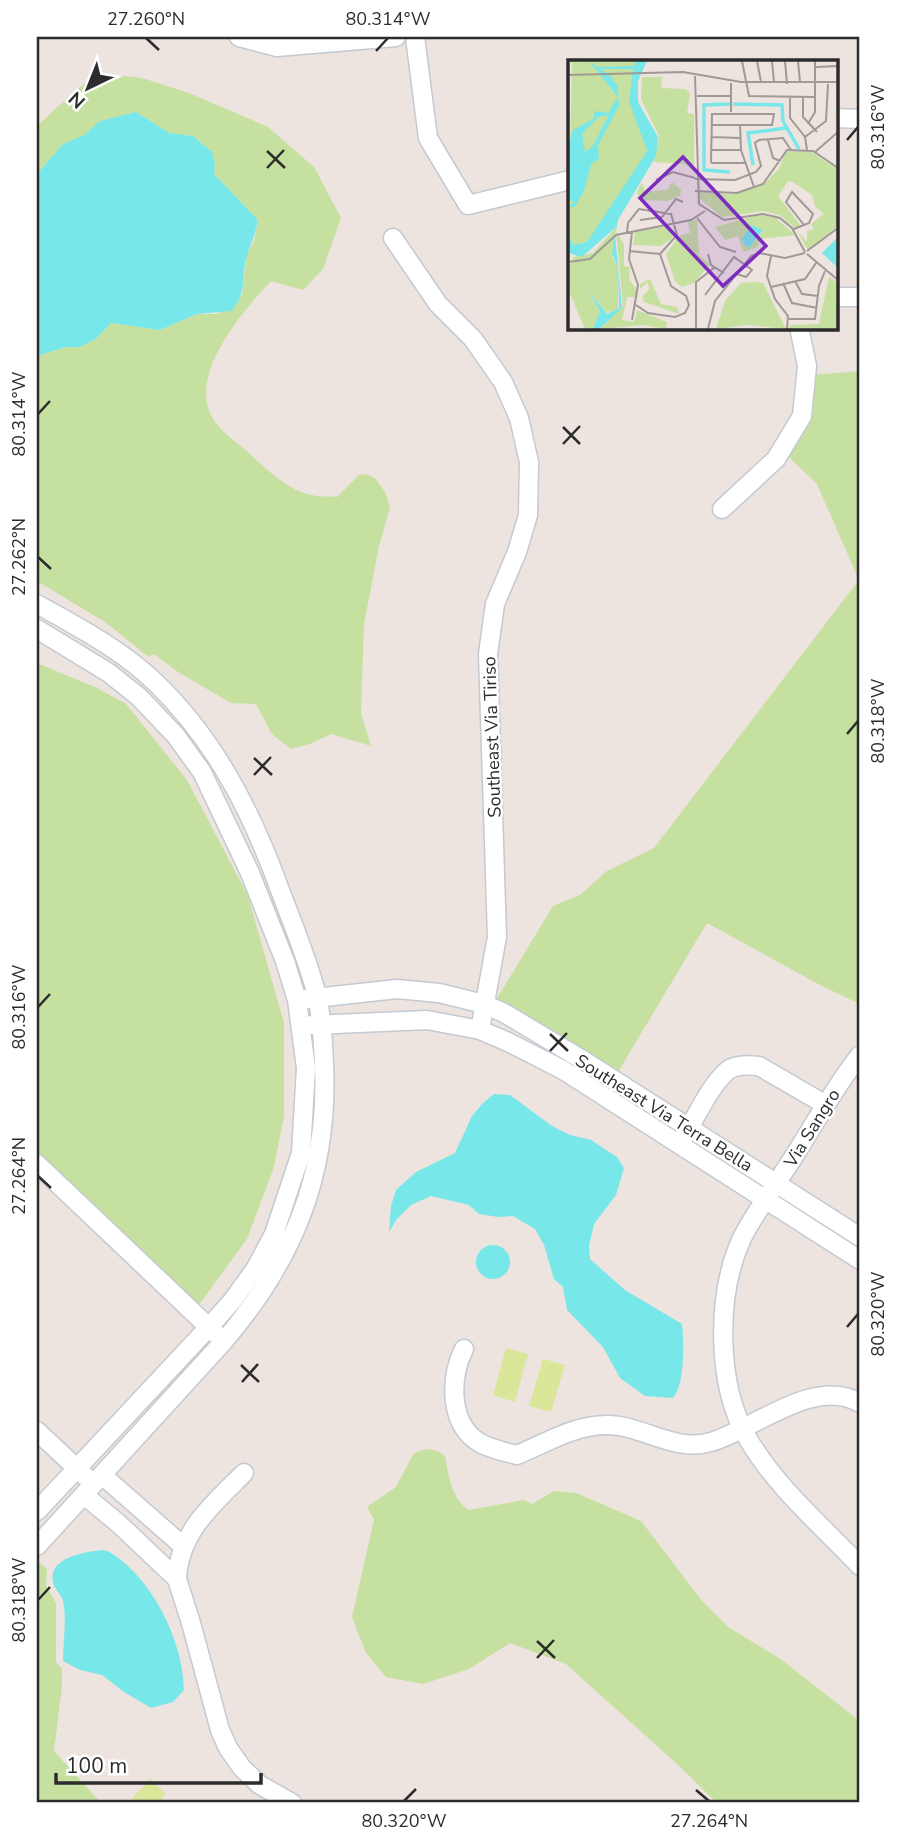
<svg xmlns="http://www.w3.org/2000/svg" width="897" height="1840" font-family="'Nunito Sans',sans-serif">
  <rect width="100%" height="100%" fill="#ede3df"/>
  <!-- green -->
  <g fill="#c5e09f">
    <path d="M99,73l43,5 47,15 79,34 46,40 27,51 -18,51 -20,21 -32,-9c-28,30 -86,96 -57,139 8,13 24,23 35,33 17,16 39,37 62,42 8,2 18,1 26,2l22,-22 8,-1 8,4 10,14 5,15 -11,39 -15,78 -3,89 10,33 -40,-12 -21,10 -19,5 -19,-15 -16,-30 -25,-1 -53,-31 -24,-18 -5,3 -44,-35 -68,-41v-225l29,-9h14l16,-8 15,-16 49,7 37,-16h21l24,-18 5,-43 7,-12 4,-21 -44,-46 1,-10 -3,-12 -19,-16 -24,-3 -33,-21 -36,9 -15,14 -22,9 -26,30v-48l38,-35z"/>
    <path d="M860,371v633l-38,-18 -115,-63 -89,149 -70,-44 -52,-28 57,-94 27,-11 27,-24 47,-23 205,-268 -42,-96 -30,-29 26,-80z"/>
    <path d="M37,663l60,25 29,16 61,76 61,116 36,127v93l-10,51 -27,72 -49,67 -161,-153z"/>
    <path d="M426,1449l12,2 7,5c3,18 7,44 24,54l55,-10 8,4 22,-13 22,2 65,28 61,80 26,26 54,33 75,59 3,13v71h-143l-41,-40 -110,-99 -56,-21 -41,26 -46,15 -37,-7 -20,-24 -14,-36 22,-97 -7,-13 29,-20 18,-34z"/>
    <path d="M37,1561l10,8 -1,17 10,17v59l6,7v17l-8,65 47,52h-64z"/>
  </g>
  <!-- pitch -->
  <g fill="#dae79b">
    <path d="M506,1348l22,6 -13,48 -22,-7z"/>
    <path d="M543,1359l22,6 -14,47 -22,-6z"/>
    <path d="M150,1779l16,15 -8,9h-30z"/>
  </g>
  <!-- water -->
  <g fill="#78e7e9">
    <path d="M136,112l33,21 24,3 19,16 3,12 -1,10 44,46c-2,12 -6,21 -10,32 -8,23 1,40 -17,59l-34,3 -37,16 -49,-7 -15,16 -16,8h-14l-29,9v-182l26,-30 21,-9 16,-14z"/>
    <path d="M494,1094l16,1 42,31 18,9 21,5 26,17 7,11 -8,27 -22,29 -5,22 1,13 35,31 57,34c2,17 3,61 -9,74l-28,-2 -25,-18 -17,-31 -36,-37 -4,-23 -9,-8 -10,-34 -9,-16 -22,-13 -15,1 -19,-3 -10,-9 -38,-9 -20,9 -15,15 -7,12 2,-26 5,-16 20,-18 39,-19 17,-37 11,-13z"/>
    <circle cx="493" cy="1262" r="17"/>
    <path d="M102,1550c8,1 12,5 19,10 36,29 62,84 63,130l-11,12 -22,6 -27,-16 -22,-17 -22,-5 -17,-9c0,-18 4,-41 0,-60 -1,-6 -9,-12 -10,-19 -5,-25 32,-30 49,-32z"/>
  </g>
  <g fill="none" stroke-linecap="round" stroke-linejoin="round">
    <!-- minor casing -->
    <g stroke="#c3cad1" stroke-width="21">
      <g id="minor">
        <path d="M239,37l38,10 119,-10"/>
        <path d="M415,37l13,101 40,67 102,-25"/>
        <path d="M836,118l24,1"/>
        <path d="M393,238l45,66 35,35 30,43 16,36 10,44 -1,53 -11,37 -22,52 -7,50 9,283 -17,93"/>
        <path d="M836,297h24"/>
        <path d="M722,509l54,-50 26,-43 5,-50 -8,-39"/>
        <path d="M37,604c42,24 84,45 119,79 60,58 96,130 124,207 13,35 28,70 37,106 5,22 6,45 7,68 5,109 -30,195 -100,277l-187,205"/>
        <path d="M37,629l72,44 30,24 37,39 26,36 48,101 35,88 12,39 9,68 -5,85 -27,81 -18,34 -23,32 -24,27 -172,184"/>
        <path d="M306,999l91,-10 42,4 45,11 20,9 82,49 274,175"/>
        <path d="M312,1025l115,-5 53,10 28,12 55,28 297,190"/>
        <path d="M860,1055c-24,30 -43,65 -64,98 -17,28 -40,57 -54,85 -26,56 -26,147 6,201 28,48 74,87 112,127"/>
        <path d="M684,1136c13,-20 25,-49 43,-65 8,-7 22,-6 32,-5l67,39"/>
        <path d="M37,1164l179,170"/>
        <path d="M464,1349c-14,28 -16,75 16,94 11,6 25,9 37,12 29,-12 57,-30 90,-30 35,0 68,28 104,17 44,-13 103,-66 149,-39"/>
        <path d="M37,1431l49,46"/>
        <path d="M102,1475l81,71"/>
        <path d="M84,1495l35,29 58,55 14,44 29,107 8,18 14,20 18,17 32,18"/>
        <path d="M177,1579c2,-47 36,-75 67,-106"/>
      </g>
    </g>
    <!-- minor -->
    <use href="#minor" stroke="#fff" stroke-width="18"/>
  </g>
  <!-- ticks -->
  <path fill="none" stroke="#2c2c2c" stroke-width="2.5" d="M146,38l13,12M376,51l12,-13M847,140l11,-13M267,151l18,17M267,168l17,-18M38,414l12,-13M563,427l17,17M563,444l17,-18M38,557l13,12M847,734l11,-13M254,758l18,17M254,775l17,-18M38,1007l12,-13M550,1034l18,17M550,1051l17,-18M38,1176l13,12M847,1327l11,-13M241,1365l18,17M242,1382l16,-18M38,1600l12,-13M537,1641l18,17M537,1658l17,-18M696,1790l13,11M404,1801l12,-12"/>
  <g text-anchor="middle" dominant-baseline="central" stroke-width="5" stroke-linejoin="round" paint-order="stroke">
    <!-- street labels -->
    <g font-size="18" fill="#2c2c2c" stroke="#fff">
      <text transform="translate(492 737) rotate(-92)">Southeast Via Tiriso</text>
      <text transform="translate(664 1113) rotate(32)">Southeast Via Terra Bella</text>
      <text transform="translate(812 1128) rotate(-58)">Via Sangro</text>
    </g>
  </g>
  <!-- overview -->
  <g transform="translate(568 60)">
    <rect width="270" height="270" fill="#ede3df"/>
    <path d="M4,1h69l-7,38 13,29 4,26 -63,95 -20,-5zM74,17h20l-1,11 24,1 5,4 -3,20 7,1v58l-9,-8 -31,-2 5,-26 -18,-37zM242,91l27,18v58l-29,23 -11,-19 10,11v-11l7,-2 -3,-5 13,-10 -9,-8 -3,-11 -19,-13 -5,-1 -10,15 22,29 -5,3 -15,-13 -17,-4 -41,6 -24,-20v-5l37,2 31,-12 13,-13 6,-17zM104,122l9,8 -1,6 -13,5 -27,-1 -3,-8 5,-9 3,8h9l13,-1zM190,155l18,3 19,17 -36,4 -1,8 -15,5 -5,-16 -13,4 -10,-13zM182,166l13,5 -14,17 -8,-6zM129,160l2,36 11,8 -16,19 -12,4 -7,-6 -9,-27 13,-18 11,-3 -2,-11zM102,166l3,12 -12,8 -28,-1 2,-13zM48,167l-4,30 6,11v41l-11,4 -19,-22 12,20 -7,18h-8l-17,-40v-21l6,-11 19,-4zM48,172l8,12v22l6,1 -1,12 7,10v8h-9l-5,23 12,2 3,-12 30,12 -1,7 -22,-4 -44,4 23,-23zM261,217l8,5v47h-49l2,-4 29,-1zM82,219l11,25 16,3 2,7 -35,-12 -2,-5 8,-9 -3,-6 -7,7v-5zM186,222l9,1 23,46 -38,-4 -32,4 9,-28 16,-18z" fill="#c5e09f" fill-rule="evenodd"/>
    <path d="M21,1l9,6 36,-1 2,-5h11l-9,20v21l20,35 -2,19 -38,64 -3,15 7,73 -23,21h-6l7,-18 -11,-19 18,22 12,-6 -1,-40 -6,-14 4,-27 -34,30 -14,-4v-19l5,11 14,-3 60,-91 -18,-50 4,-32h-34l9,4 10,14 1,19 -21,39 1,13 -8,7 -7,26 -9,16h-7l6,-5 -6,-3v-54l5,-15 20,-11 2,-8 13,2 10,-16zM41,55l-16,31 -8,6 -3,-18 16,-17zM183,165l12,5 -14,18 -8,-7zM269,178v29l-15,-14z" fill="#78e7e9" fill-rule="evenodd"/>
    <path fill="none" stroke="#78e7e9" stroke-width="3.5" d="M162,44l-26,1v65l26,2M165,44l49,1 1,16 16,28M185,105l-5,-32 38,-5"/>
    <path fill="none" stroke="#a09a97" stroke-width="2" d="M174,1l7,35 66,1M189,1l4,21M204,1l2,21M217,1l2,23M230,1l2,21M248,7l22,-1M0,15l115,-3 58,10h97M127,16l4,128 25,16 39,-6 17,4 12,10 13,24M129,36h34M222,37v21l15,19 2,13M235,37v20l14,15M163,52v-29M241,62l6,-10v-51M144,65h60l2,-11h-62v2l-1,45 1,2h33M172,65l1,25 13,37M144,77l28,1M237,77l21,-16 2,-37M200,80l5,18 7,3M143,90h30M247,92l23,-20M127,119l40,1 21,-8 5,-6 -6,-23 4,-3 24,-2 8,12M88,120l17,-8 22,6M127,131l42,2 26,-9 24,-34 26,1 25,17M129,158l23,29 16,5M72,160l22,-3 14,-18 7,3M226,169l15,-6 4,-9 -21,-22 -6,10 18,23M59,173l1,-10 11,-14 32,5 6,21 -17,19 11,32 15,10 3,9 -4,8 -10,4 -27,-4 -12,-8M61,191l31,3M239,191l31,-23M140,194l3,11 13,8M239,194l31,26M203,196l-4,20 8,23 13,17 -1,13M0,202l22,-3 26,-24 75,-15 14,-9M227,221l7,13 16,2M215,223l9,20 25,5M203,227l34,-8 11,-16M137,235l29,-38 18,13 -6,7 -9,-3M221,259h26l4,-33 6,-15M64,260l6,-35 -9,-26 3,-27M128,269v-47l19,-15M140,269l7,-28 36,-45 8,-3 26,5 20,-5"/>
    <path fill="#7b2cbf" fill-opacity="0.15" stroke="#7b2cbf" stroke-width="3.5" d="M115,97l83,89 -43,40 -83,-88z"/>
    <rect width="270" height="270" fill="none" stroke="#2c2c2c" stroke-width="3.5"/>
  </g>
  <!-- border -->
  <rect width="897" height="1840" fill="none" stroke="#ffffff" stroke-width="77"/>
  <!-- north arrow -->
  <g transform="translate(88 88) rotate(223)" stroke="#ffffff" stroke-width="5" paint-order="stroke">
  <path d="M0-5L12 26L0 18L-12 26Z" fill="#2c2c2c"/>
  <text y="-10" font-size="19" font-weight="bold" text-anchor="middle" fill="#2c2c2c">N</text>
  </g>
  <!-- scale -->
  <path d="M56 1773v10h205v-10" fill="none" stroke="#2c2c2c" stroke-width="3.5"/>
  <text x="66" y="1773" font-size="21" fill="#2c2c2c" stroke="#ffffff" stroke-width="5" paint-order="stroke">100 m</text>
  <rect x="38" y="38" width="820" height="1763" fill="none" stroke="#2c2c2c" stroke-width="2.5"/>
  <g font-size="18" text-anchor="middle" fill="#2c2c2c">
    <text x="146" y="25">27.260°N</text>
    <text x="388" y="25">80.314°W</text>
    <text transform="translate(878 127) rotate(-90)" y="6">80.316°W</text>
    <text transform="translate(19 414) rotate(-90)" y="6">80.314°W</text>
    <text transform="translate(19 557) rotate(-90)" y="6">27.262°N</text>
    <text transform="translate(878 721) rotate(-90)" y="6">80.318°W</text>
    <text transform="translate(19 1007) rotate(-90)" y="6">80.316°W</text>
    <text transform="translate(19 1176) rotate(-90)" y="6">27.264°N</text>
    <text transform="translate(878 1314) rotate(-90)" y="6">80.320°W</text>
    <text transform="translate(19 1600) rotate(-90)" y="6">80.318°W</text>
    <text x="404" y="1827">80.320°W</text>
    <text x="709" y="1827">27.264°N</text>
  </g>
</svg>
